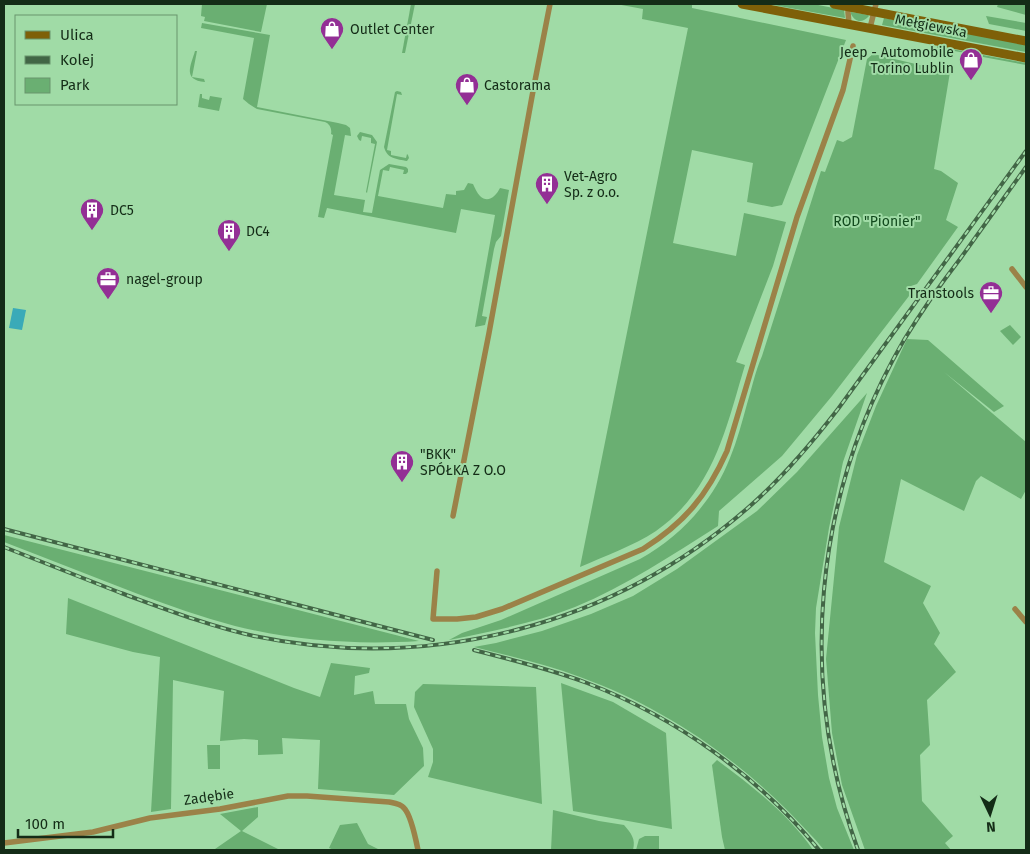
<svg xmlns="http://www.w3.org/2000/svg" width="1030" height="854" font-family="'Fira Sans',sans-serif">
  <rect width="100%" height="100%" fill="#a0dba6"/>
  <!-- green -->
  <g fill="#6aaf72">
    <path d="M202,4h65l-6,28 -57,-11 1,-4 -4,-1z"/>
    <path d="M411,4h4l-10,49h-3z"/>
    <path d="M616,4h68l8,1v3l154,32 -64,165 -10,2 -25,-5 6,-39 -61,-13 -19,93 63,13 8,-43 42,9 -13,44 -37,96 9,3c-19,63 -31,125 -89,166 -23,15 -51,25 -76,36l108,-539 -46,-9 1,-10z"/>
    <path d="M768,4h45l31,6 1,8z"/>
    <path d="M998,4h28v11l-29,-8z"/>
    <path d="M851,12l17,3 1,1c-7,8 -14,6 -18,-2z"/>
    <path d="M986,16l40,7v8l-37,-7z"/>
    <path d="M884,18l142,26v8l-144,-27z"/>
    <path d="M202,23l68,12 -13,72 81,16 8,2 4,3 1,8 -6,-1 -11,60 31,5 -2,12 9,1 8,-43 9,-6 17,3 2,2v3l-2,2h-3l1,-4 -14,-3 -1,4 -6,-1 -5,26 65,12 3,-14 10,1v-4l8,-1 4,-7 5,1c2,4 4,9 7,12 8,8 16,0 20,-8l9,2 -8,46 -5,6 -2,7 -12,67 5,1 -2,8 -10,2 20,-112 -34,-6 -5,24 -129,-25 -3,10 -6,-1 15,-82 -2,-1c1,-5 -1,-10 -6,-12l-68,-13 -8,-5 -6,-5 11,-61 -53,-10z"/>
    <path d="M937,46l40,8v1l-40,-7z"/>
    <path d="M195,51h2l-5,26 12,2 1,3c-23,-2 -14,-17 -10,-31z"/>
    <path d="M873,54l77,18 -16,97 7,2 17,12 -12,37 12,7 -41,57 -6,2 -2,10 -77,100 -50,60 -63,55 -1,15c-46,29 -92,60 -143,81 -40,16 -83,24 -126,33l13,-7 39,-13 139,-61c40,-22 73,-58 90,-101 7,-17 12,-36 17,-54 5,-16 8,-32 15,-48l59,-185 4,1 12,-32 6,2 9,-5 15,-78z"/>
    <path d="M983,55l43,8v2l-43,-8z"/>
    <path d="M397,91l4,1 1,3 -5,-1 -10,56 4,1v4l15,3 1,-4 1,1 1,3 -2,3c-10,-2 -20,-2 -23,-14l11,-55z"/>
    <path d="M200,94h2v4l7,2 1,-4 12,2 -3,13 -21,-4z"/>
    <path d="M360,132l12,3 5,7 -10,51 -1,-1 9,-48 -4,-1v-5l-9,-2 -1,5 -2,-1 -2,-4z"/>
    <path d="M1010,325l11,12 -8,8 -13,-14z"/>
    <path d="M907,339l21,1 76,66 -10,6 -50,-40 82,70v48l-5,9 -40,-23 -5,5 -12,30 -63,-32 -17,83 47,24 -8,17 17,30 -6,11 22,28 -29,28 3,45 -10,10 2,46 31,35 -8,7 6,7h-86l-23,-65 -10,-52 -6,-74 13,-132 18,-72 19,-49z"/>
    <path d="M867,393l-24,69 -14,66 -13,80 -1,25 3,62 4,42 7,41 8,30 17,42h-30c-11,-14 -24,-26 -36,-39 -59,-59 -130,-106 -208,-134 -34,-13 -71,-21 -106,-30l22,-4 46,-12 49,-17 42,-18 44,-27 80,-58 40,-39z"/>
    <path d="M4,535l4,1 411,105c-61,4 -124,0 -184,-15 -33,-9 -65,-20 -97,-32 -45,-17 -89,-35 -134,-52z"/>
    <path d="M68,598l226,90 26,9 11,-34 39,5 -1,5 -14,3 -1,19 19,-4 2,13h31l3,15 14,29 1,18 -30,29 -76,-6 2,-49 -38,-2 1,16 -25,1v-15l-14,-1 -24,2 4,-50 -51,-11 -2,129 -20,3 9,-155 -27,-5 -67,-18z"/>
    <path d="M561,683l52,19 53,31 6,96 -99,-18z"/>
    <path d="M423,684l113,3 6,117 -114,-27 5,-15v-13l-19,-42 1,-15z"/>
    <path d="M207,745h13v24h-12z"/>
    <path d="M717,760c35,26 71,54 96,90h-88l-3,-13 -10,-72z"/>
    <path d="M258,807v10l-16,14 38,19h-63l-2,-1 26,-18 -21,-17z"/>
    <path d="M553,810l46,11 25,4c7,8 12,14 9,25h-82z"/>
    <path d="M357,823l11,21 12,6h-46l-5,-2 11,-23z"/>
    <path d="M645,836h14v14h-23l3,-11z"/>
  </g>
  <!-- water -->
  <path fill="#3aaab8" d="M13,308l13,2 -4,20 -13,-2z"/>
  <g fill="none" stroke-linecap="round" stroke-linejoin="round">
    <!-- minor -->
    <g stroke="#9b8248" stroke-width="5.5">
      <path d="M849,24l-1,-12 1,-8"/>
      <path d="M870,28l6,-24"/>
      <path d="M1012,269l14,18"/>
      <path d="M453,516l36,-183 44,-242 17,-87"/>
      <path d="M437,571l-4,48h24l19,-2 26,-8 141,-60c41,-26 64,-53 84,-98l70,-234 46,-127 10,-44"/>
      <path d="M1015,609l11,13"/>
      <path d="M4,843l89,-11 57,-14 70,-9 68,-13h19l82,6c5,1 12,2 15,6 7,7 12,32 14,42"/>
    </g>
    <!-- secondary -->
    <g stroke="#7e6008" stroke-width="9">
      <path d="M742,4l284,54"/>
      <path d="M834,4l192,37"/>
    </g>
    <!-- rail casing -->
    <g stroke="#426646" stroke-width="4">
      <g id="rail">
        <path d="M4,529l429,111"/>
        <path d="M4,547c39,15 78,31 117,46 44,16 88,33 133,43 177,37 361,-11 496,-130 33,-29 61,-62 88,-97l188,-258"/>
        <path d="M474,650c38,10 76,19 113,33 90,35 171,93 232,167"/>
        <path d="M858,850c-61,-169 -45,-354 46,-510 17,-28 36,-55 56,-81 22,-31 44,-61 66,-92"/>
      </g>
    </g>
    <!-- rail -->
    <use href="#rail" stroke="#a0dba6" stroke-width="2" stroke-dasharray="5.5" stroke-linecap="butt"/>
  </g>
  <!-- icons -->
  <defs>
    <g id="shop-pin" transform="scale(1.25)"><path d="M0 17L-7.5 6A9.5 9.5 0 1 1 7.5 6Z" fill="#932f95" stroke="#a0dba6"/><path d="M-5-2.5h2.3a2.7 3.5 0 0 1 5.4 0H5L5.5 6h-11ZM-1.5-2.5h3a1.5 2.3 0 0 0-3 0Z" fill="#fff"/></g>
    <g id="building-pin" transform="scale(1.25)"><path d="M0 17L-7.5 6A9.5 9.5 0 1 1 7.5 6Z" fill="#932f95" stroke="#a0dba6"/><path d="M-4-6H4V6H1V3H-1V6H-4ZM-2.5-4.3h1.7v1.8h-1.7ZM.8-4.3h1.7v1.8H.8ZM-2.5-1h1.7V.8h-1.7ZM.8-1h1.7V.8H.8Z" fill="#fff"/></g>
    <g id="office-pin" transform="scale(1.25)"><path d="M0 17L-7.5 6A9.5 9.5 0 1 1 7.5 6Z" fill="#932f95" stroke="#a0dba6"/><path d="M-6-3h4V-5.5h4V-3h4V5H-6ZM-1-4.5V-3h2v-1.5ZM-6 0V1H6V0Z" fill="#fff"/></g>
  </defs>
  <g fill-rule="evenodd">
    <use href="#shop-pin" x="332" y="29"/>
    <use href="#shop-pin" x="971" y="60"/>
    <use href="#shop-pin" x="467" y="85"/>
    <use href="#building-pin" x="547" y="184"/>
    <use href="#building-pin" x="92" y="210"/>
    <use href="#building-pin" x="229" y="231"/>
    <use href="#office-pin" x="108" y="279"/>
    <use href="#office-pin" x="991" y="293"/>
    <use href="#building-pin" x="402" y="462"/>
  </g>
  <g text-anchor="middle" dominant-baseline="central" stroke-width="4" stroke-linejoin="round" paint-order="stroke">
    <!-- street labels -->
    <g font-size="14" fill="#142c17" stroke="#a0dba6">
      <text transform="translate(931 26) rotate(11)">Mełgiewska</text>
      <text transform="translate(209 797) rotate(-8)">Zadębie</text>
    </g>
    <!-- poi labels -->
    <g font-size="14" fill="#142c17" stroke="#a0dba6" text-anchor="start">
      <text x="350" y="29">Outlet Center</text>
      <text x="954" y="52" text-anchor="end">Jeep - Automobile<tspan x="954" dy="16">Torino Lublin</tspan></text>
      <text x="484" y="85">Castorama</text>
      <text x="564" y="176">Vet-Agro<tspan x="564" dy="16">Sp. z o.o.</tspan></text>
      <text x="110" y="210">DC5</text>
      <text x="246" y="231">DC4</text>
      <text x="126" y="279">nagel-group</text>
      <text x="974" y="293" text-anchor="end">Transtools</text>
      <text x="420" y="454">"BKK"<tspan x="420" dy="16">SPÓŁKA Z O.O</tspan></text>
    </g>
    <!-- park labels -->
    <g font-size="14" fill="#11491d" stroke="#a0dba6">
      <text x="877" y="221">ROD "Pionier"</text>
    </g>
  </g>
  <!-- border -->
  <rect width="1030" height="854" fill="none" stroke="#142c17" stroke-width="10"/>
  <!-- legend -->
  <rect x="15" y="15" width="162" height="90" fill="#a0dba6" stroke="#68956d"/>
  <rect x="25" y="31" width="25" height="8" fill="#7e6008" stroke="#68956d"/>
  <text x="60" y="40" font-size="15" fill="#142c17">Ulica</text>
  <rect x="25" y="56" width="25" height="8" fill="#426646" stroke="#68956d"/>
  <text x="60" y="65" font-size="15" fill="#142c17">Kolej</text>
  <rect x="25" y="78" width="25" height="15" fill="#6aaf72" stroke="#68956d"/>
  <text x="60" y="90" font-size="15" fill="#142c17">Park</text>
  <!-- north arrow -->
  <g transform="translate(990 814) rotate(176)" stroke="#a0dba6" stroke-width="4" paint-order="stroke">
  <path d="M0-4L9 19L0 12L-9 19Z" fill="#142c17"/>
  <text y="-8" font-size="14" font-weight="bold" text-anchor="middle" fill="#142c17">N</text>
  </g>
  <!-- scale -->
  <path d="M18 829v8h95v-8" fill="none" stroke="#142c17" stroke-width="2.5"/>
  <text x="25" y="829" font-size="15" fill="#142c17" stroke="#a0dba6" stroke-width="4" paint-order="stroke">100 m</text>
</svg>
